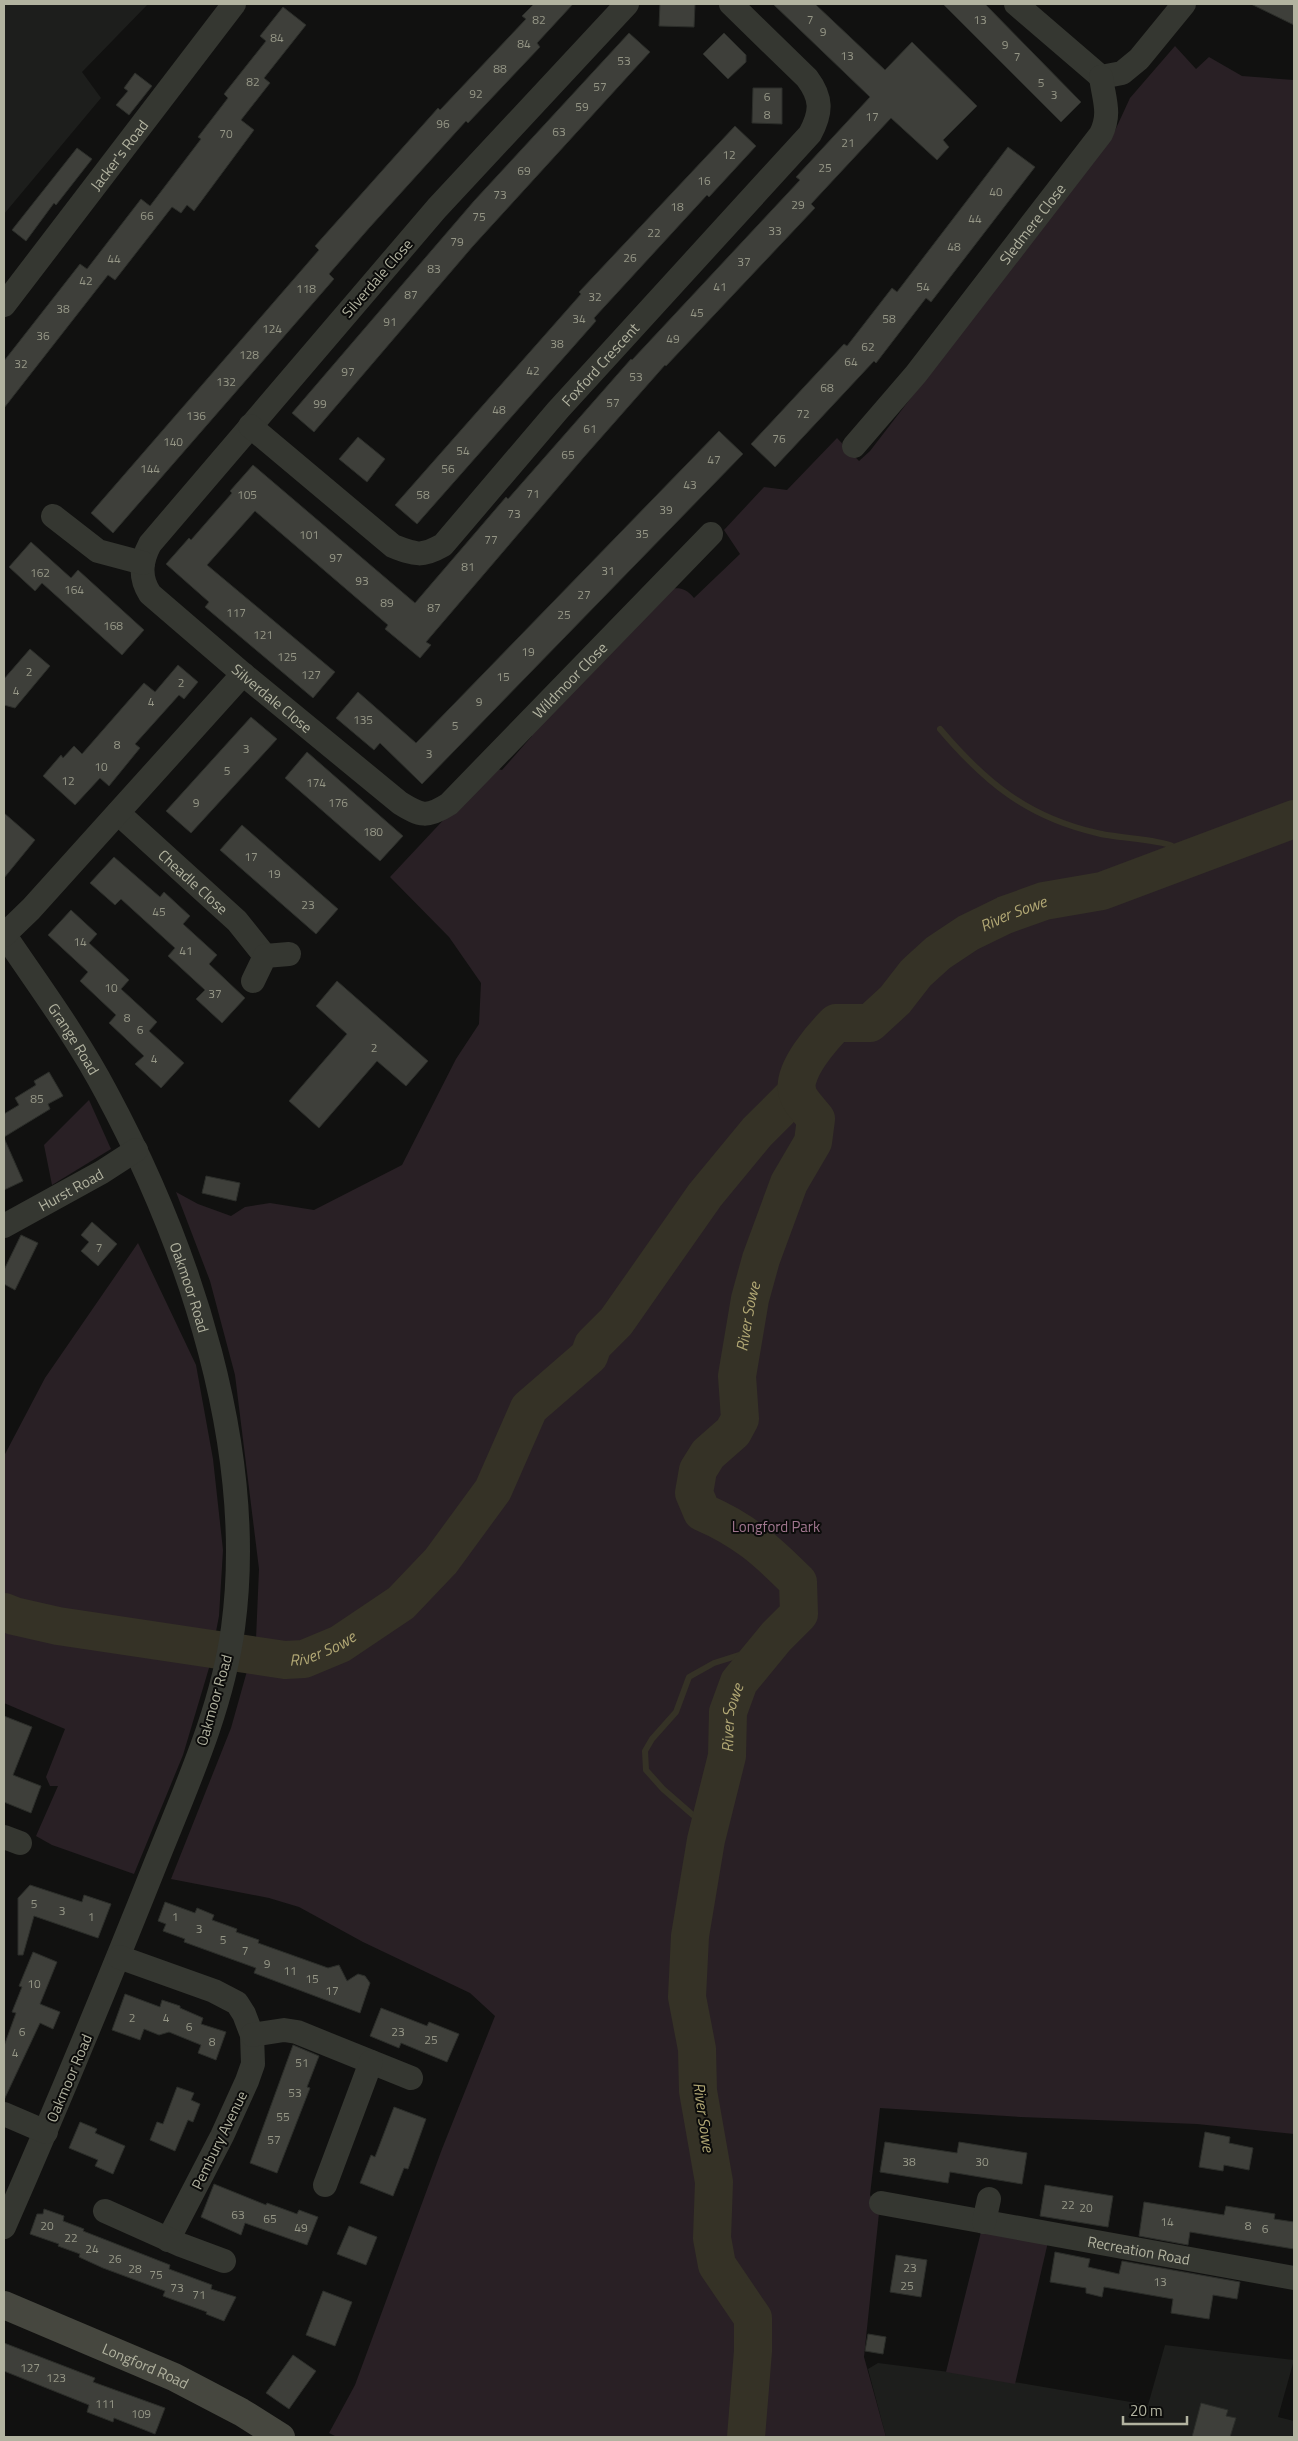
<svg xmlns="http://www.w3.org/2000/svg" width="1298" height="2441" font-family="'Titillium Web',sans-serif">
  <rect width="100%" height="100%" fill="#111110"/>
  <!-- built -->
  <g fill="#1d1e1c">
    <path d="M4,4h144l-66,68 19,26 -97,116z"/>
    <path d="M1165,2345l129,15 -16,57 16,4v16h-408l-18,-68 10,-6 95,12 175,30z"/>
  </g>
  <!-- green -->
  <g fill="#292025">
    <path d="M1175,46l21,23 13,-12 33,19 52,4v2054l-97,-10 -176,-7 -141,-9 -10,87 9,18 -15,144 22,80h-549l-8,-4 26,-48 87,-236 53,-133 -25,-23 -107,-51 -64,-35 -30,-9 -98,-19 60,-151 25,-89 3,-70 -24,-194 -25,-94 -34,-89 22,12 33,12 14,-9 25,-4 44,7 88,-45 54,-106 23,-35 2,-41 -32,-46 -59,-60 102,-109 10,2 30,-34v-8l135,-139c13,-2 19,-1 27,9l46,-44 -16,-24 40,-43 23,3 50,-52 22,23 11,-10 242,-314 18,-39z"/>
    <path d="M89,1100l22,49 -59,36 -8,-40z"/>
    <path d="M138,1243l58,122 17,94 10,91 -4,66 -10,52 -26,87 -49,119 -82,-29 -16,-9 22,-50h-8l-4,-9 19,-48 -61,-26v-247l41,-78z"/>
    <path d="M982,2228l66,14 -33,142 -69,-12z"/>
  </g>
  <g fill="none" stroke-linecap="round" stroke-linejoin="round">
    <!-- stream -->
    <g stroke="#353226" stroke-width="6">
      <path d="M940,729c45,53 87,88 157,104 18,5 62,6 75,13 7,3 13,9 19,13"/>
      <path d="M706,1840l-12,-24 -31,-27 -17,-19 -1,-19 7,-12 24,-27 13,-35 25,-14 54,-17"/>
    </g>
    <!-- river -->
    <g stroke="#353226" stroke-width="38">
      <path id="s1" d="M4,1612l10,4 44,10 227,34 19,-1 36,-15 61,-41 40,-42 52,-71 36,-82 60,-52 4,-11 23,-23 89,-127 52,-63 40,-40"/>
      <path id="s2" d="M746,2437l7,-86v-33l-36,-53 -5,-27 2,-56 -16,-91 -1,-42 -10,-52 3,-61 16,-96 21,-84 1,-44 11,-30 37,-45 23,-23 -1,-32c-32,-32 -54,-52 -96,-70l-8,-19 4,-23 10,-16 25,-22 7,-13 -3,-43 13,-77 11,-40 28,-76 24,-41 3,-23c-6,-8 -18,-19 -19,-29 -4,-20 26,-54 39,-67h34l25,-23 21,-27 22,-20 30,-20 37,-18 39,-14 58,-10 192,-72"/>
    </g>
  </g>
  <!-- building -->
  <g fill="#3e3f3a" stroke="#2c2e2a">
    <path d="M534,4h39l-36,39 3,4 -72,76 -2,-2 -96,106 -41,47 5,5 -221,254 -22,-20 228,-263 -4,-4 123,-138 2,2 86,-91 -4,-3z"/>
    <path d="M660,4h35l-1,23 -35,-1z"/>
    <path d="M773,4h42l70,66 27,-28 65,64 -34,34 6,7 -12,13 -46,-42 -80,86 4,4 -149,158 -1,-1 -81,92 -158,185 5,3 -11,13 -35,-29 3,-4 -133,-114 -48,54 128,107 -22,26 -108,-91 4,-5 -43,-38 23,-26 2,2 41,-47 -2,-2 23,-26 162,138 91,-106 2,2 123,-140 1,1 168,-180 -4,-3 74,-80z"/>
    <path d="M943,4h42l96,98 -20,20z"/>
    <path d="M1251,4h43v21z"/>
    <path d="M283,7l23,18 -42,53 6,5 -29,37 13,10 -60,81 -7,-6 -6,8 -9,-6 -57,73 -7,-5 -104,133v-47l76,-97 7,5 54,-70 9,7 51,-67 -3,-2 30,-39 -4,-4 42,-53 -6,-5z"/>
    <path d="M629,33l21,19 -177,194 -159,186 -22,-19 182,-212z"/>
    <path d="M724,33l22,22v7l-18,17 -25,-25z"/>
    <path d="M135,73l17,13 -23,29 -13,-10 12,-14 -4,-3z"/>
    <path d="M753,88h29v36l-30,-1z"/>
    <path d="M735,126l21,20 -47,51 -2,-2 -113,123 2,3 -179,203 -22,-19 186,-211 -2,-2z"/>
    <path d="M1008,147l27,20 -104,135 -5,-4 -50,65 -2,-2 -99,106 -24,-23 93,-100 3,2 45,-58 5,4z"/>
    <path d="M77,148l15,11 -36,46 -2,-2 -28,38 -14,-11z"/>
    <path d="M719,431l24,23 -321,330 -42,-41 -6,7 -38,-32 22,-26 58,51z"/>
    <path d="M358,437l27,22 -18,23 -28,-23z"/>
    <path d="M31,542l40,36 7,-8 66,60 -22,25 -80,-72 -7,8 -26,-24z"/>
    <path d="M30,649l20,17 -35,42 -11,-3v-26z"/>
    <path d="M178,665l20,17 -14,17 -5,-4 -44,49 5,4 -31,38 -9,-8 -25,27 -32,-29 18,-21 2,3 11,-12 8,8 62,-71 11,9z"/>
    <path d="M251,717l26,22 -86,94 -25,-22z"/>
    <path d="M307,752l96,84 -23,25 -95,-83z"/>
    <path d="M4,813l31,27 -31,38z"/>
    <path d="M242,825l96,84 -22,25 -96,-84z"/>
    <path d="M114,857l46,40 4,-5 26,24 -7,8 34,31 -8,9 36,34 -23,25 -26,-24 9,-9 -37,-34 7,-8 -54,-49 -6,6 -25,-22z"/>
    <path d="M71,910l26,24 -8,9 40,37 -8,9 36,33 -8,9 35,32 -23,25 -26,-24 9,-8 -35,-33 7,-8 -36,-34 8,-9 -40,-37z"/>
    <path d="M337,981l91,80 -22,25 -29,-25 -58,67 -30,-27 58,-67 -31,-28z"/>
    <path d="M49,1072l14,24 -15,8 2,5 -46,28v-23l15,-9 -4,-7 21,-13 -2,-4z"/>
    <path d="M4,1138l19,43 -19,9z"/>
    <path d="M206,1176l34,7 -4,18 -34,-8z"/>
    <path d="M92,1222l25,22 -19,22 -17,-15 8,-9 -8,-7z"/>
    <path d="M21,1235l17,8 -23,47 -11,-6v-14z"/>
    <path d="M4,1716l28,11 -19,48 28,11 -10,27 -27,-11z"/>
    <path d="M30,1885l52,17 2,-7 27,9 -13,34 -64,-22 -11,39h-5v-57z"/>
    <path d="M165,1902l30,11 2,-5 17,7 -2,5 25,9 -1,3 23,8 -1,3 70,25 11,-3 8,16 11,-7 7,2 5,7 -10,30 -106,-40 2,-5 -72,-26 1,-3 -22,-8 3,-7 -8,-3z"/>
    <path d="M33,1952l24,10 -17,42 20,8 -7,17 -13,-6 -36,77v-54l12,-33 -4,-1 10,-25 -3,-1z"/>
    <path d="M125,1994l35,13 2,-7 18,6v2l23,10 -2,6 25,8 -10,28 -18,-7 3,-8 -32,-13 -10,3 -15,-6 -4,11 -28,-10z"/>
    <path d="M381,2008l46,18 2,-4 30,12 -12,28 -46,-19 -2,5 -29,-12z"/>
    <path d="M293,2045l26,11 -12,31 3,1 -33,85 -27,-10z"/>
    <path d="M177,2087l17,6 -3,7 9,4 -7,18 -5,-2 -13,31 -25,-11 7,-18 6,2z"/>
    <path d="M394,2107l32,12 -18,50 -4,-1 -11,28 -33,-13 11,-28 4,2z"/>
    <path d="M80,2122l17,7 -2,4 30,13 -12,28 -18,-8 3,-6 -29,-12z"/>
    <path d="M1205,2132l25,5 -1,6 24,5 -4,22 -25,-5 -1,6 -24,-4z"/>
    <path d="M885,2142l72,11 2,-11 68,11 -5,31 -72,-12 -2,11 -68,-11z"/>
    <path d="M214,2184l52,21 1,-2 30,11 2,-4 19,7 -11,28 -62,-22 -4,12 -40,-18z"/>
    <path d="M1045,2185l68,11 -5,31 -68,-11z"/>
    <path d="M1144,2202l80,13 2,-9 49,8 -1,5 20,3v27l-104,-17 -2,13 -49,-9z"/>
    <path d="M44,2209l20,7 -1,5 21,8 -1,2 87,34 -1,4 43,16 -1,4 25,8 -12,24 -18,-7 1,-2 -44,-16 2,-5 -62,-23 -24,-11 1,-3 -22,-8 1,-2 -29,-10 7,-20h6z"/>
    <path d="M349,2226l28,11 -11,28 -29,-11z"/>
    <path d="M1055,2252l35,7 -2,8 31,7 3,-13 118,21 -3,17 -24,-4 -4,24 -38,-6 2,-14 -69,-12 -2,10 -16,-4v-5l-36,-6z"/>
    <path d="M896,2255l31,5 -6,37 -31,-5z"/>
    <path d="M323,2291l29,11 -17,44 -29,-11z"/>
    <path d="M868,2334l18,3 -3,17 -18,-3z"/>
    <path d="M4,2343l91,35 -2,4 72,26 -10,26 -41,-16 -1,4 -26,-10 2,-7 -85,-34z"/>
    <path d="M293,2355l23,16 -27,38 -23,-16z"/>
    <path d="M1201,2403l27,7 -2,6 10,2 -6,19h-38z"/>
  </g>
  <g fill="none" stroke-linecap="round" stroke-linejoin="round">
    <!-- minor -->
    <g stroke="#353731" stroke-width="24">
      <path id="s3" d="M627,4l-190,204 -287,336c-9,17 -11,33 0,50l93,80 157,129c21,13 27,15 49,1l262,-270"/>
      <path d="M1016,4l85,73"/>
      <path d="M1101,77l21,-4 17,-14 45,-55"/>
      <path id="s4" d="M4,305l230,-301"/>
      <path id="s5" d="M250,426l143,120c23,9 29,11 50,-1l115,-135 252,-276c12,-22 12,-36 -3,-56l-76,-74"/>
      <path id="s6" d="M854,446l62,-72 185,-240c10,-21 3,-34 0,-57"/>
      <path d="M53,516l45,35 45,12"/>
      <path id="s7" d="M118,813l119,108 28,35"/>
      <path id="s8" d="M4,934c35,52 73,103 102,158 84,156 151,358 127,536 -11,81 -46,157 -76,232 -49,123 -100,246 -153,367"/>
      <path d="M4,935l27,-26 212,-235"/>
      <path d="M253,981l12,-25 24,-2"/>
      <path id="s9" d="M4,1226l98,-54 34,-22"/>
      <path d="M4,1837l16,6"/>
      <path d="M119,1957l95,34 23,12 7,11 8,21 1,29 -6,17 -25,55 -54,104"/>
      <path d="M252,2035l32,-5 13,2 114,46"/>
      <path d="M4,2114l42,18"/>
      <path d="M325,2185l46,-123"/>
      <path id="s10" d="M881,2203l413,75"/>
      <path d="M105,2211l76,34 43,16"/>
      <path d="M984,2222l5,-23"/>
    </g>
    <!-- secondary -->
    <path stroke="#46473f" stroke-width="28" id="s11" d="M4,2305l170,72 67,35 40,25"/>
  </g>
  <g text-anchor="middle" dominant-baseline="central" stroke-width="4" stroke-linejoin="round" paint-order="stroke">
    <!-- number labels -->
    <g font-size="12" fill="#959686">
      <text x="539" y="19">82</text>
      <text x="810" y="19">7</text>
      <text x="980" y="19">13</text>
      <text x="823" y="31">9</text>
      <text x="277" y="37">84</text>
      <text x="524" y="43">84</text>
      <text x="1005" y="44">9</text>
      <text x="847" y="55">13</text>
      <text x="1017" y="56">7</text>
      <text x="624" y="60">53</text>
      <text x="500" y="68">88</text>
      <text x="253" y="81">82</text>
      <text x="1041" y="82">5</text>
      <text x="600" y="86">57</text>
      <text x="476" y="93">92</text>
      <text x="1054" y="94">3</text>
      <text x="767" y="96">6</text>
      <text x="582" y="106">59</text>
      <text x="767" y="114">8</text>
      <text x="872" y="116">17</text>
      <text x="443" y="123">96</text>
      <text x="559" y="131">63</text>
      <text x="226" y="133">70</text>
      <text x="848" y="142">21</text>
      <text x="729" y="154">12</text>
      <text x="825" y="167">25</text>
      <text x="524" y="170">69</text>
      <text x="704" y="180">16</text>
      <text x="996" y="191">40</text>
      <text x="500" y="194">73</text>
      <text x="798" y="204">29</text>
      <text x="677" y="206">18</text>
      <text x="147" y="215">66</text>
      <text x="479" y="216">75</text>
      <text x="975" y="218">44</text>
      <text x="775" y="230">33</text>
      <text x="654" y="232">22</text>
      <text x="457" y="241">79</text>
      <text x="954" y="246">48</text>
      <text x="630" y="257">26</text>
      <text x="114" y="258">44</text>
      <text x="744" y="261">37</text>
      <text x="434" y="268">83</text>
      <text x="86" y="280">42</text>
      <text x="720" y="286">41</text>
      <text x="923" y="286">54</text>
      <text x="306" y="288">118</text>
      <text x="411" y="294">87</text>
      <text x="595" y="296">32</text>
      <text x="63" y="308">38</text>
      <text x="697" y="312">45</text>
      <text x="579" y="318">34</text>
      <text x="889" y="318">58</text>
      <text x="390" y="321">91</text>
      <text x="272" y="328">124</text>
      <text x="43" y="335">36</text>
      <text x="673" y="338">49</text>
      <text x="557" y="343">38</text>
      <text x="868" y="346">62</text>
      <text x="249" y="354">128</text>
      <text x="851" y="361">64</text>
      <text x="21" y="363">32</text>
      <text x="533" y="370">42</text>
      <text x="348" y="371">97</text>
      <text x="636" y="376">53</text>
      <text x="226" y="381">132</text>
      <text x="827" y="387">68</text>
      <text x="613" y="402">57</text>
      <text x="320" y="403">99</text>
      <text x="499" y="409">48</text>
      <text x="803" y="413">72</text>
      <text x="196" y="415">136</text>
      <text x="590" y="428">61</text>
      <text x="779" y="438">76</text>
      <text x="173" y="441">140</text>
      <text x="463" y="450">54</text>
      <text x="568" y="454">65</text>
      <text x="714" y="459">47</text>
      <text x="150" y="468">144</text>
      <text x="448" y="468">56</text>
      <text x="690" y="484">43</text>
      <text x="533" y="493">71</text>
      <text x="247" y="494">105</text>
      <text x="423" y="494">58</text>
      <text x="666" y="509">39</text>
      <text x="514" y="513">73</text>
      <text x="642" y="533">35</text>
      <text x="309" y="534">101</text>
      <text x="491" y="539">77</text>
      <text x="336" y="557">97</text>
      <text x="468" y="566">81</text>
      <text x="608" y="570">31</text>
      <text x="40" y="572">162</text>
      <text x="362" y="580">93</text>
      <text x="74" y="589">164</text>
      <text x="584" y="594">27</text>
      <text x="387" y="602">89</text>
      <text x="434" y="607">87</text>
      <text x="236" y="612">117</text>
      <text x="564" y="614">25</text>
      <text x="113" y="625">168</text>
      <text x="263" y="634">121</text>
      <text x="528" y="651">19</text>
      <text x="287" y="656">125</text>
      <text x="29" y="671">2</text>
      <text x="311" y="674">127</text>
      <text x="503" y="676">15</text>
      <text x="181" y="682">2</text>
      <text x="16" y="690">4</text>
      <text x="151" y="701">4</text>
      <text x="479" y="701">9</text>
      <text x="363" y="719">135</text>
      <text x="455" y="725">5</text>
      <text x="117" y="744">8</text>
      <text x="246" y="748">3</text>
      <text x="429" y="753">3</text>
      <text x="101" y="766">10</text>
      <text x="227" y="770">5</text>
      <text x="68" y="780">12</text>
      <text x="316" y="782">174</text>
      <text x="196" y="802">9</text>
      <text x="338" y="802">176</text>
      <text x="373" y="831">180</text>
      <text x="251" y="856">17</text>
      <text x="274" y="873">19</text>
      <text x="308" y="904">23</text>
      <text x="159" y="911">45</text>
      <text x="80" y="941">14</text>
      <text x="186" y="950">41</text>
      <text x="111" y="987">10</text>
      <text x="215" y="993">37</text>
      <text x="127" y="1017">8</text>
      <text x="140" y="1029">6</text>
      <text x="374" y="1047">2</text>
      <text x="154" y="1058">4</text>
      <text x="37" y="1098">85</text>
      <text x="99" y="1247">7</text>
      <text x="34" y="1903">5</text>
      <text x="62" y="1910">3</text>
      <text x="91" y="1916">1</text>
      <text x="175" y="1916">1</text>
      <text x="199" y="1928">3</text>
      <text x="223" y="1939">5</text>
      <text x="245" y="1950">7</text>
      <text x="267" y="1963">9</text>
      <text x="290" y="1970">11</text>
      <text x="312" y="1978">15</text>
      <text x="34" y="1983">10</text>
      <text x="332" y="1990">17</text>
      <text x="132" y="2017">2</text>
      <text x="166" y="2017">4</text>
      <text x="189" y="2026">6</text>
      <text x="22" y="2031">6</text>
      <text x="398" y="2031">23</text>
      <text x="431" y="2039">25</text>
      <text x="212" y="2041">8</text>
      <text x="15" y="2052">4</text>
      <text x="302" y="2062">51</text>
      <text x="295" y="2092">53</text>
      <text x="283" y="2116">55</text>
      <text x="274" y="2139">57</text>
      <text x="909" y="2161">38</text>
      <text x="982" y="2161">30</text>
      <text x="1068" y="2204">22</text>
      <text x="1086" y="2207">20</text>
      <text x="238" y="2214">63</text>
      <text x="270" y="2218">65</text>
      <text x="1167" y="2221">14</text>
      <text x="47" y="2225">20</text>
      <text x="1248" y="2225">8</text>
      <text x="301" y="2227">49</text>
      <text x="1265" y="2228">6</text>
      <text x="71" y="2237">22</text>
      <text x="92" y="2248">24</text>
      <text x="115" y="2258">26</text>
      <text x="910" y="2267">23</text>
      <text x="135" y="2268">28</text>
      <text x="156" y="2274">75</text>
      <text x="1160" y="2281">13</text>
      <text x="907" y="2285">25</text>
      <text x="177" y="2287">73</text>
      <text x="199" y="2294">71</text>
      <text x="30" y="2367">127</text>
      <text x="56" y="2377">123</text>
      <text x="105" y="2403">111</text>
      <text x="141" y="2413">109</text>
    </g>
    <!-- street labels -->
    <g font-size="15" fill="#b2b3a0" stroke="#0c0c0b">
      <text stroke="none"><textPath href="#s4" startOffset="189">Jacker's Road</textPath></text>
      <text stroke="none"><textPath href="#s6" startOffset="285">Sledmere Close</textPath></text>
      <text transform="translate(377 278) rotate(-49)">Silverdale Close</text>
      <text stroke="none"><textPath href="#s5" startOffset="479">Foxford Crescent</textPath></text>
      <text stroke="none"><textPath href="#s3" startOffset="1326">Wildmoor Close</textPath></text>
      <text stroke="none"><textPath href="#s3" startOffset="934">Silverdale Close</textPath></text>
      <text stroke="none"><textPath href="#s7" startOffset="102">Cheadle Close</textPath></text>
      <text stroke="none"><textPath href="#s8" startOffset="126">Grange Road</textPath></text>
      <text stroke="none"><textPath href="#s9" startOffset="76">Hurst Road</textPath></text>
      <text stroke="none"><textPath href="#s8" startOffset="401">Oakmoor Road</textPath></text>
      <text transform="translate(214 1700) rotate(-74)">Oakmoor Road</text>
      <text transform="translate(69 2078) rotate(-67)">Oakmoor Road</text>
      <text transform="translate(219 2140) rotate(-64)">Pembury Avenue</text>
      <text stroke="none"><textPath href="#s10" startOffset="262">Recreation Road</textPath></text>
      <text stroke="none"><textPath href="#s11" startOffset="154">Longford Road</textPath></text>
    </g>
    <!-- park labels -->
    <g font-size="15" fill="#a0768e" stroke="#0c0c0b">
      <text x="776" y="1526">Longford Park</text>
    </g>
    <!-- water labels -->
    <g font-size="16" font-style="italic" fill="#b1a774" stroke="#0c0c0b">
      <text stroke="none"><textPath href="#s2" startOffset="1775">River Sowe</textPath></text>
      <text stroke="none"><textPath href="#s2" startOffset="1232">River Sowe</textPath></text>
      <text stroke="none"><textPath href="#s1" startOffset="325">River Sowe</textPath></text>
      <text stroke="none"><textPath href="#s2" startOffset="738">River Sowe</textPath></text>
      <text transform="translate(704 2117) rotate(82)">River Sowe</text>
    </g>
  </g>
  <!-- border -->
  <rect width="1298" height="2441" fill="none" stroke="#b2b3a0" stroke-width="10"/>
  <!-- scale -->
  <path d="M1123 2416v8h64v-8" fill="none" stroke="#b2b3a0" stroke-width="2.5"/>
  <text x="1130" y="2416" font-size="15" fill="#b2b3a0" stroke="#0c0c0b" stroke-width="4" paint-order="stroke">20 m</text>
</svg>
